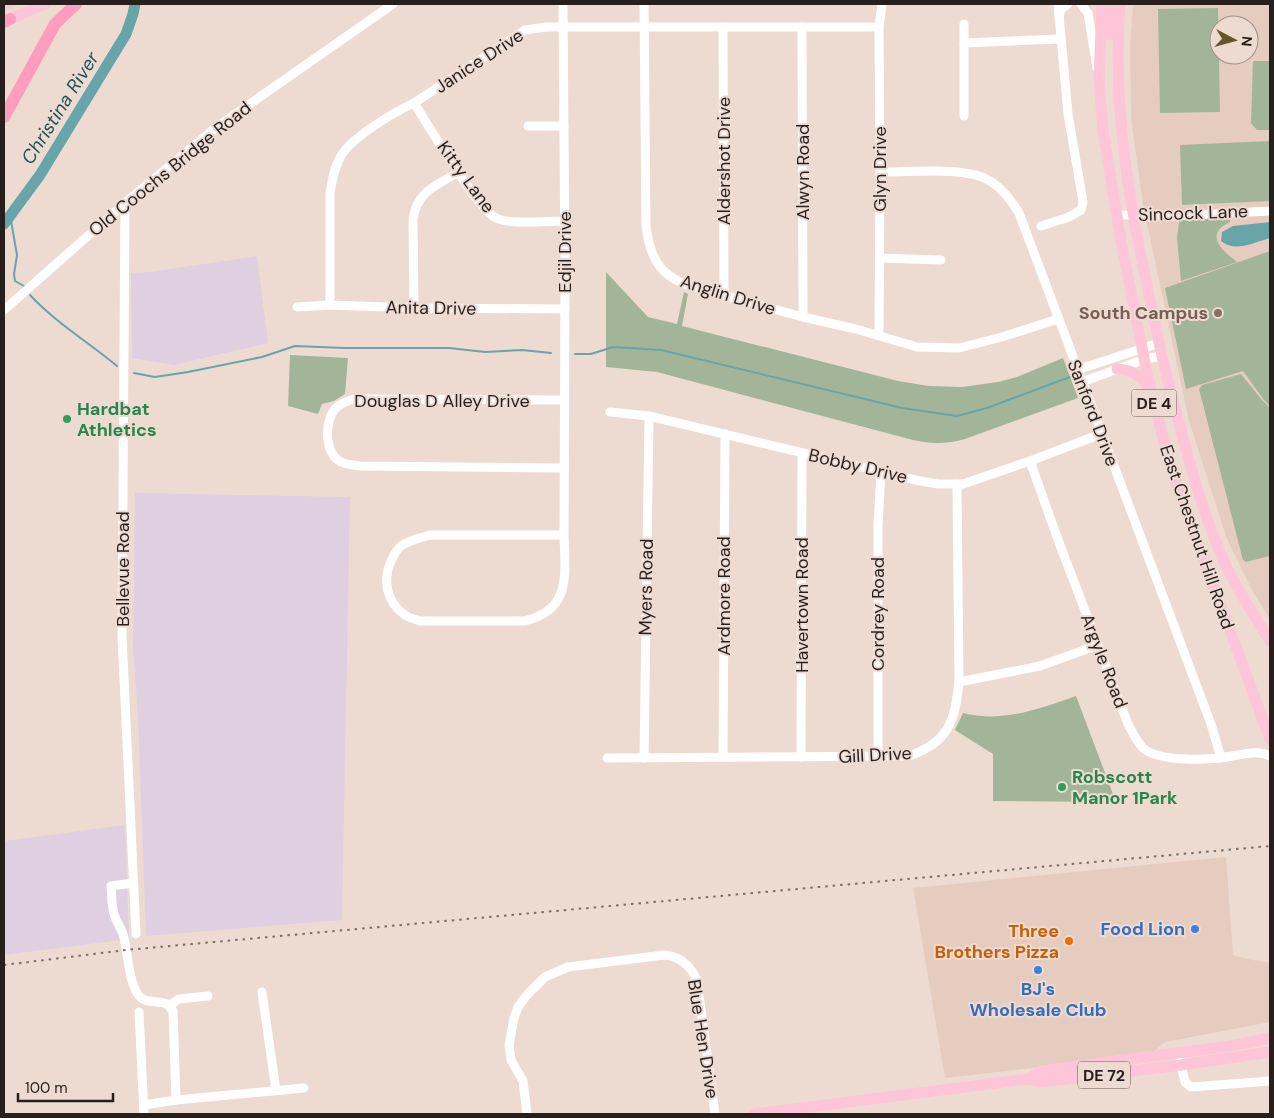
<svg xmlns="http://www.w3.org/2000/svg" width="1274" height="1118" font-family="'DM Sans',sans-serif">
  <rect width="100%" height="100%" fill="#eddbd1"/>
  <!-- built -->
  <g fill="#e5ccbf" fill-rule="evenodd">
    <path d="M1133,4h137v615l-18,-29 -25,-51 -38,-118 -46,-216 -12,-88 -1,-72zM1219,25h30v30h-30z"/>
    <path d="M1226,857l7,98 14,4 23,4v59l-105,20 -12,10 -104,14 -104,12 -32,-190z"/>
  </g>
  <!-- industrial -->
  <g fill="#dfcfe1">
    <path d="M257,256l11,87 -94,22 -42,-7 -1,-85 19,-1z"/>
    <path d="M135,493l215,4 -8,423 -196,16 -8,-221 -5,-65z"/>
    <path d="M125,825l4,114 -125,16v-114z"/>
  </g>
  <!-- green -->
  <g fill="#a3b598">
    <path d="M1218,8l2,104 -60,1 -2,-104z"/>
    <path d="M1253,61h17v69h-13l-6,-7z"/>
    <path d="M1270,141v60l-88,4 -2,-60z"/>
    <path d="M1230,216v6c-26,12 -9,28 7,40l-56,19 -4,-43 2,-16 3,-3z"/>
    <path d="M1270,251v155l-6,-6 -21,-29 -57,18 -21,-101z"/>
    <path d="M606,272l42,45 29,7 7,-32 4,2 -6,32 216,55 31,5 33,1 36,-5 19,-5 46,-19 15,40 -113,41c-17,5 -34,5 -52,1l-256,-68 -51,-5z"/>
    <path d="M290,355l58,3 -3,36 -11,7 -12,3 -4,10 -30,-8z"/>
    <path d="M1241,374l21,26 8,8v148l-24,6 -3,-2 -44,-171 3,-4z"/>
    <path d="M1076,696l40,106 -123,-1v-47l-38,-24 8,-17c39,10 76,-4 113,-17z"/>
  </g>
  <!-- water -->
  <path fill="#68a5aa" d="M1270,222v16c-15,4 -35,15 -49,3l1,-9 11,-6z"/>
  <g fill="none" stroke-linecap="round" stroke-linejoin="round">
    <!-- stream -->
    <g stroke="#68a5aa" stroke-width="2">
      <path d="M10,215l7,40 -3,19 1,7 9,5"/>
      <path d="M30,295c25,27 58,47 87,71"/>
      <path d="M575,354h16l22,-7 48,3 241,58 55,8 30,-8 83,-31"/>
      <path d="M134,373l21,4 33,-5 74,-15 33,-11 49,2h105l36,4 37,-2 29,3"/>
    </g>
    <!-- river -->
    <path stroke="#68a5aa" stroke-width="11" d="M4,224l36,-49 86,-141 7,-20 2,-10"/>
    <!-- minor -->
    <g stroke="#fff" stroke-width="9">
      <path d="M563,4l2,269 -1,262h-134c-10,3 -21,5 -29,11 -4,3 -7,9 -9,13 -10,20 -6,43 13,56 4,3 10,4 15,6h104c48,-11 41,-47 40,-86"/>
      <path d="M644,4l2,222c4,33 15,52 48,61l109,30 53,12 61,18 42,1 43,-11 56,-18"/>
      <path d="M1081,4l7,9 9,55"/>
      <path d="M1059,16l2,-7 7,-5"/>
      <path d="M964,24v92"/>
      <path d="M723,27l1,268"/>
      <path d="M802,27l1,290"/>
      <path d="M964,43l96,-4"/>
      <path d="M414,103c14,22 64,107 82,115 14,7 51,3 68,3"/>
      <path d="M528,126h36"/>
      <path d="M880,172c19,0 37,-1 55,-1 42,0 62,5 84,42l192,511 10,34"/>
      <path d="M125,203l-3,433 14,298"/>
      <path d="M1116,215l58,1 96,-5"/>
      <path d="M1041,226l28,-9 12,-7 2,-8 -15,-88 -10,-110"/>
      <path d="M880,258l61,2"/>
      <path d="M330,305v-112c2,-12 4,-26 11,-37 10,-18 53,-44 73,-53l111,-73 21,-3h333"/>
      <path d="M297,307l33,-2 84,3 151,1"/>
      <path d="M414,308l-1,-89c4,-28 24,-34 46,-47"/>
      <path d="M4,310l121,-107 89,-74 179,-125"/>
      <path d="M879,335l1,-163 -1,-145 3,-23"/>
      <path d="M1077,370l82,-27"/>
      <path d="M1082,382l63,-23 16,-3"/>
      <path d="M610,412l39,4 271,65 18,3h25l67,-23 71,-27"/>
      <path d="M1030,461l27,76 71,187c4,8 9,17 14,23 15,16 70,13 90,9 13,-2 26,-6 38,0"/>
      <path d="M564,468l-204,-2c-5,-1 -14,-1 -19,-4 -17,-9 -17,-42 -5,-54 5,-5 11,-7 18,-9l210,1"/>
      <path d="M959,682l81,-16 58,-21"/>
      <path d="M723,757l2,-323"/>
      <path d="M801,757l1,-304"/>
      <path d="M878,757v-231l3,-55"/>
      <path d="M607,758l302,-2c40,-14 46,-35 50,-74l-2,-198"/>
      <path d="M644,758l5,-342"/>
      <path d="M133,883l-22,3c1,10 0,21 4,31 2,6 6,11 8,17 5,16 5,50 17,63 10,10 24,-2 33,14l3,89"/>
      <path d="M262,992l14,99"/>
      <path d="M170,1005l9,-6 29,-3"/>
      <path d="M139,1012l5,102"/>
      <path d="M1180,1061l5,21 6,5 79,-6"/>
      <path d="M144,1105l32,-5 128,-12"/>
      <path d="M527,1114l-4,-33 -12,-21 -2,-15 5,-27 4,-11 8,-11 19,-19 23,-10 96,-12c16,1 26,10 33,25l18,134"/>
    </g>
    <!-- major -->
    <g stroke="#fec4d8" stroke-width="11">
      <path d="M1102,4l-3,77 4,49 18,111 27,137 18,72 20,61 84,228"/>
      <path d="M1109,4l2,5v26"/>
      <path d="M1120,4c-7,93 6,180 25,271 8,42 17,84 28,125 14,54 28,109 50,159 13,29 31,56 47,82"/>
      <path d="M4,5l3,-1"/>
      <path d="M10,19l35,-15"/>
      <path d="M1117,369c16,1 22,6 32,18"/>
      <path d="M1028,1079l13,-8 189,-25 40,-8"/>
      <path d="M754,1114l274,-35 14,3 139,-17 89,-13"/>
    </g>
    <!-- highway -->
    <g stroke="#fe9dbe" stroke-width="12">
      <path d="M4,22l6,-3"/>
      <path d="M4,117l51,-93 21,-20"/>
    </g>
    <!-- rail -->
    <path stroke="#786d67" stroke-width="2" stroke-dasharray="2.5 5" stroke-linecap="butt" d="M4,965l122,-15 1144,-104"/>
  </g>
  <!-- markers -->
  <circle fill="#8d6e63" stroke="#eddbd1" stroke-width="2" cx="1218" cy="313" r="5"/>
  <g fill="#2e9e5b" stroke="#eddbd1" stroke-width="2">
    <circle cx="67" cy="419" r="5"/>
    <circle cx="1062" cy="787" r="5"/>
  </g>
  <g fill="#3f7fe0" stroke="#eddbd1" stroke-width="2">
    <circle cx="1195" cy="929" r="5"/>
    <circle cx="1038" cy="970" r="5"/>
  </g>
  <circle fill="#e8710a" stroke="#eddbd1" stroke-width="2" cx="1069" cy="941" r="5"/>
  <g text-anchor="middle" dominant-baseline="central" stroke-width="4" stroke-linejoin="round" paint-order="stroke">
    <!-- shield labels -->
    <g fill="#eddbd1" stroke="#625752" stroke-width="1">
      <rect x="1131.5" y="389.5" width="45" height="27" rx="4"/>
      <rect x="1078" y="1061.5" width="52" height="27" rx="4"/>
    </g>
    <g font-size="16" font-weight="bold" fill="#261f1c">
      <text x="1154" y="403">DE 4</text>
      <text x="1104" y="1075">DE 72</text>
    </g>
    <!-- street labels -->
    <g font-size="18" fill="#261f1c" stroke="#eddbd1">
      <text transform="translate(479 61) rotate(-33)">Janice Drive</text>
      <text transform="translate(724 161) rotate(-90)">Aldershot Drive</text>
      <text transform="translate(170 169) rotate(-39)">Old Coochs Bridge Road</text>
      <text transform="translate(880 169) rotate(-90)">Glyn Drive</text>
      <text transform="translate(803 172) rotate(-90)">Alwyn Road</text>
      <text transform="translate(466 177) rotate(54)">Kitty Lane</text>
      <text transform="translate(1193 213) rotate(-2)">Sincock Lane</text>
      <text transform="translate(565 252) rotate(-90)">Edjil Drive</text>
      <text transform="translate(728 295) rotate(17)">Anglin Drive</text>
      <text transform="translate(431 308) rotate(1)">Anita Drive</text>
      <text x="442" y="401">Douglas D Alley Drive</text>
      <text transform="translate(1093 413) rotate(69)">Sanford Drive</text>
      <text transform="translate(858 466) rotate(13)">Bobby Drive</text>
      <text transform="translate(1197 537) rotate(71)">East Chestnut Hill Road</text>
      <text transform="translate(123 569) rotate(-90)">Bellevue Road</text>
      <text transform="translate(646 587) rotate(-89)">Myers Road</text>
      <text transform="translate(724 596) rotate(-90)">Ardmore Road</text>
      <text transform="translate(802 605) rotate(-90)">Havertown Road</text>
      <text transform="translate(878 614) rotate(-90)">Cordrey Road</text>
      <text transform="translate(1104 661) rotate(69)">Argyle Road</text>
      <text transform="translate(875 755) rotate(-3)">Gill Drive</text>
      <text transform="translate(703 1039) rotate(81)">Blue Hen Drive</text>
    </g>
    <!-- education labels -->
    <g font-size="18" font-weight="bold" fill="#785e54" stroke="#eddbd1" text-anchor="end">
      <text x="1208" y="313">South Campus</text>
    </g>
    <!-- leisure labels -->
    <g font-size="18" font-weight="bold" fill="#27864d" stroke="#eddbd1" text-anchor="start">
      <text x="77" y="409">Hardbat<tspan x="77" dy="21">Athletics</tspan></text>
      <text x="1072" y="777">Robscott<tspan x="1072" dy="21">Manor 1Park</tspan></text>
    </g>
    <!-- shop labels -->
    <g font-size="18" font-weight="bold" fill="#366cbe" stroke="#eddbd1" text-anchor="end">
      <text x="1185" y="929">Food Lion</text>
      <text x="1038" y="989" text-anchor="middle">BJ's<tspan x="1038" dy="21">Wholesale Club</tspan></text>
    </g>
    <!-- food labels -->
    <g font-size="18" font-weight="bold" fill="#c56008" stroke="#eddbd1" text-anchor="end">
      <text x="1059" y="931">Three<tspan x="1059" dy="21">Brothers Pizza</tspan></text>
    </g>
    <!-- water labels -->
    <g font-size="19" font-style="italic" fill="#20555a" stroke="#eddbd1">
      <text transform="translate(60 108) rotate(-58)">Christina River</text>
    </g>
  </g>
  <!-- border -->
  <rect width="1274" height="1118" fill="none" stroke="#261f1c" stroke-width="10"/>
  <!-- north arrow -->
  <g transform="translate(1234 40) rotate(96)"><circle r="24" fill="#eddbd1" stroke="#9d9089"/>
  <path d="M0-4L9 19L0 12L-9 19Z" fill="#665724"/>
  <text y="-8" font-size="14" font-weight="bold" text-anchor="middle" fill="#261f1c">N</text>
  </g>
  <!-- scale -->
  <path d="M18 1093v8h95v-8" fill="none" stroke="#261f1c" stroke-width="2.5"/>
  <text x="25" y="1093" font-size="15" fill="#261f1c" stroke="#eddbd1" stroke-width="4" paint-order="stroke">100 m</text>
</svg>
